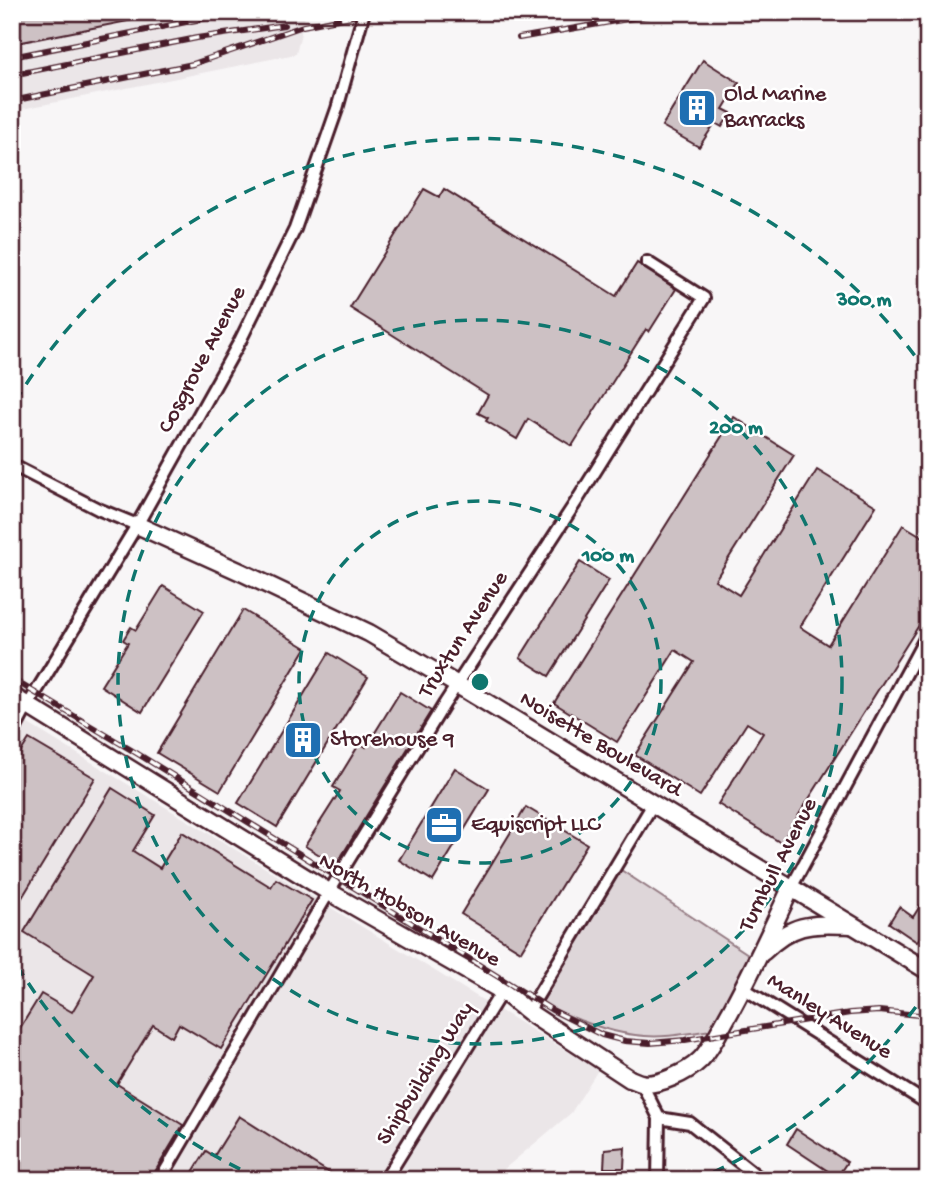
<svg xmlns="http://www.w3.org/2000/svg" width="940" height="1192" font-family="'Gochi Hand',sans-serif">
  <rect width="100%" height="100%" fill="#f8f6f7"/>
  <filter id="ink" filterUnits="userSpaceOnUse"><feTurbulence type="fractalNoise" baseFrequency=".0143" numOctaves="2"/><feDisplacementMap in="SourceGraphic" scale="14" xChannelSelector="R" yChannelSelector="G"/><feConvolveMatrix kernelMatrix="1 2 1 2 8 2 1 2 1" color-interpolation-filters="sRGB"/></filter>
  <g filter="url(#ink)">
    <!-- built -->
    <g fill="#ebe6e8">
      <path d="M12,12h294l-10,42 -284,57z"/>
      <path d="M12,714l586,356 -27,43 -80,67h-479z"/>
    </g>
    <!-- green -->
    <path fill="#ded6d9" stroke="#947a82" stroke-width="2" d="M621,870l130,86 -40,74c-25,4 -51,9 -76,5 -33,-4 -63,-18 -94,-31z"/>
    <!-- building -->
    <g fill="#cdc1c4" stroke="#4a1f2b" stroke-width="2">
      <path d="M12,12h135l1,5 -136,27z"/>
      <path d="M703,60l36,23 -16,26 8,4 -9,14 -7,-4 -16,24 -37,-21z"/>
      <path d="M424,189l15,8 5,-8 172,107 21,-33 39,26 -27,43 -3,-3 -74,117 -44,-27 -11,20 -31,-18 2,-3 -10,-5 10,-18 -138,-87z"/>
      <path d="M734,417l60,38 -79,125 24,15 78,-125 59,36 -76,121 28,18 75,-120 25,15v48l-8,13 8,5v5l-147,232 -63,-39 45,-71 -16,-10 -47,73 -65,-41 59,-93 -19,-12 -58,92 -63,-39z"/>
      <path d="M580,562l29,18 -60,96 -29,-18z"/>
      <path d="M163,586l41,25 -62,101 -41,-26 27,-43 -5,-3 8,-13 5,3z"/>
      <path d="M243,610l63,38 -86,143 -63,-38z"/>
      <path d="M329,653l39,24 -91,150 -39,-24z"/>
      <path d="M400,692l31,19 -95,154 -31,-19 35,-55 -7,-4 27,-44 6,4z"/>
      <path d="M29,739l66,39 -83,136v-148z"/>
      <path d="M455,768l34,21 -56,92 -34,-21z"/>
      <path d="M112,788l43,27 -22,36 27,17 22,-36 89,55 5,-8 36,21 -91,149 -42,-25 -7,13 -19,-12 -36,59 66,41 -33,55h-138v-139l29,-47 31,18 22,-37 -70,-43z"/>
      <path d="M526,807l61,37 -66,107 -60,-37z"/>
      <path d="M922,903l6,4v17l-11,18 -28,-19 10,-16 14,10z"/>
      <path d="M239,1116l36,23 66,41h-153l18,-29 8,5z"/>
      <path d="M796,1129l51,33 -10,15 -50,-33z"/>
      <path d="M625,1147l-1,21h-20l1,-19z"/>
    </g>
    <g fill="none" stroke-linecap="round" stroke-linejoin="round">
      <!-- street casing -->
      <g stroke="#4a1f2b" stroke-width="16">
        <g id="street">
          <path d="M12,465l86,44 39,16"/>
          <path d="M12,735l16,-30 109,-180 103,-184"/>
          <path d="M791,888l137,-255"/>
          <path d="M743,988l185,116"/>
          <path d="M528,1012l125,-208"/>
          <path d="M642,1084l17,34 31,5 72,57"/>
          <path d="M160,1180l169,-288 116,-189 131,-201 128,-204 -57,-36"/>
          <path d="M385,1180l117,-189"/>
          <path d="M658,1180l1,-62"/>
        </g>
      </g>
      <!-- secondary casing -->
      <g stroke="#4a1f2b" stroke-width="21">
        <g id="secondary">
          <path d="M137,525l106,48 126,60 87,51 472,287"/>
          <path d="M12,696l317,196 173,99 29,23 99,65c4,1 7,3 11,4 16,4 47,-11 59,-23 11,-11 18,-27 26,-41 24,-42 44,-87 65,-131"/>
          <path d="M763,952c31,-30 48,-28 88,-27"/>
        </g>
      </g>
      <!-- street -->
      <use href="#street" stroke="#fff" stroke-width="10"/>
      <!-- secondary -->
      <use href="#secondary" stroke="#fff" stroke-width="16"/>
      <!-- rail casing -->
      <g stroke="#4a1f2b" stroke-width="6">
        <g id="rail">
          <path d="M519,38l148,-26"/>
          <path d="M12,57l224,-45"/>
          <path d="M12,75l185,-37 87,-13"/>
          <path d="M12,101l181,-37 110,-38 64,-13"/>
          <path d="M12,679l126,75 414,256 50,25 23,6 25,2 35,-3 165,-27 29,-2 49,5"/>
        </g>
      </g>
      <!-- rail -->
      <use href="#rail" stroke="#fff" stroke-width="3.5" stroke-dasharray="10" stroke-linecap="butt"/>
      <!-- street-bridge casing -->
      <g stroke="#4a1f2b" stroke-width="16" stroke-linecap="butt">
        <path id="street-bridge" d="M240,341l55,-112 42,-120 27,-97"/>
      </g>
      <!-- street-bridge -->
      <use href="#street-bridge" stroke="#fff" stroke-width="10"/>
    </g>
  </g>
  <!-- distance rings -->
  <g fill="none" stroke="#0f766e" stroke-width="3.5" stroke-dasharray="12 9">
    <circle cx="480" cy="682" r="181"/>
    <circle cx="480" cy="682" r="362"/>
    <path d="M928 990A543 543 0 0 1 701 1178M259 1178A543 543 0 0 1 15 962M15 402A543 543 0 0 1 928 374"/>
  </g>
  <!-- icons -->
  <defs>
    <g id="building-square" transform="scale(2.0125)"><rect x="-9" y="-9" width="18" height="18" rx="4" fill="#1f6fb2" stroke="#fff"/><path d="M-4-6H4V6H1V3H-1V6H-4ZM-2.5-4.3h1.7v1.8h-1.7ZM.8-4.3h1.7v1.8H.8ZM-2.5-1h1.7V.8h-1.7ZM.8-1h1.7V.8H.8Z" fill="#fff"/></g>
    <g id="office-square" transform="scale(2.0125)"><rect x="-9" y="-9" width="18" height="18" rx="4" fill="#1f6fb2" stroke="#fff"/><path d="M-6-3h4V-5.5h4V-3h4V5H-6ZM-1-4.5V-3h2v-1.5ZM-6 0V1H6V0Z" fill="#fff"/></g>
  </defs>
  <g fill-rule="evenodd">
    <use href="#building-square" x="697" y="108"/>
    <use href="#building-square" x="303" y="740"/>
    <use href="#office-square" x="444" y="825"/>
  </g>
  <g text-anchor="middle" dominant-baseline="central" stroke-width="5" stroke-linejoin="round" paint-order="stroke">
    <!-- poi labels -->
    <g font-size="23" fill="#4a1f2b" stroke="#fff" text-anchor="start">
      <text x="724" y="95">Old Marine<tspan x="724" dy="26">Barracks</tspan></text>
      <text x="330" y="740">Storehouse 9</text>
      <text x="471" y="825">Equiscript LLC</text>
    </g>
    <!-- street labels -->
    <g font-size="23" fill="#4a1f2b" stroke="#fff">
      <text transform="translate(203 360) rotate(-62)">Cosgrove Avenue</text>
      <text transform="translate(464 635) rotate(-57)">Truxtun Avenue</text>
      <text transform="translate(600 745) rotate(31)">Noisette Boulevard</text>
      <text transform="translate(779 865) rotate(-63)">Turnbull Avenue</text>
      <text transform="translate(409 911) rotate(30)">North Hobson Avenue</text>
      <text transform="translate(829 1017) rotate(32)">Manley Avenue</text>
      <text transform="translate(426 1074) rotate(-58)">Shipbuilding Way</text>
    </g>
  </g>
  <circle cx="480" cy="682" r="10" fill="#0f766e" stroke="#fff" stroke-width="3.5"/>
  <g font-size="21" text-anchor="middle" font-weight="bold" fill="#0f766e" stroke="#fff" stroke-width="5" stroke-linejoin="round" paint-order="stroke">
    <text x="864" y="305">300 m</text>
    <text x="736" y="433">200 m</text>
    <text x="608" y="561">100 m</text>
  </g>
  <!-- margin -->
  <rect width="940" height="1192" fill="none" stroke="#fff" stroke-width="42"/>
  <rect x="21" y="21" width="898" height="1150" fill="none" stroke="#4a1f2b" stroke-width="2.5" filter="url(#ink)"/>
</svg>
